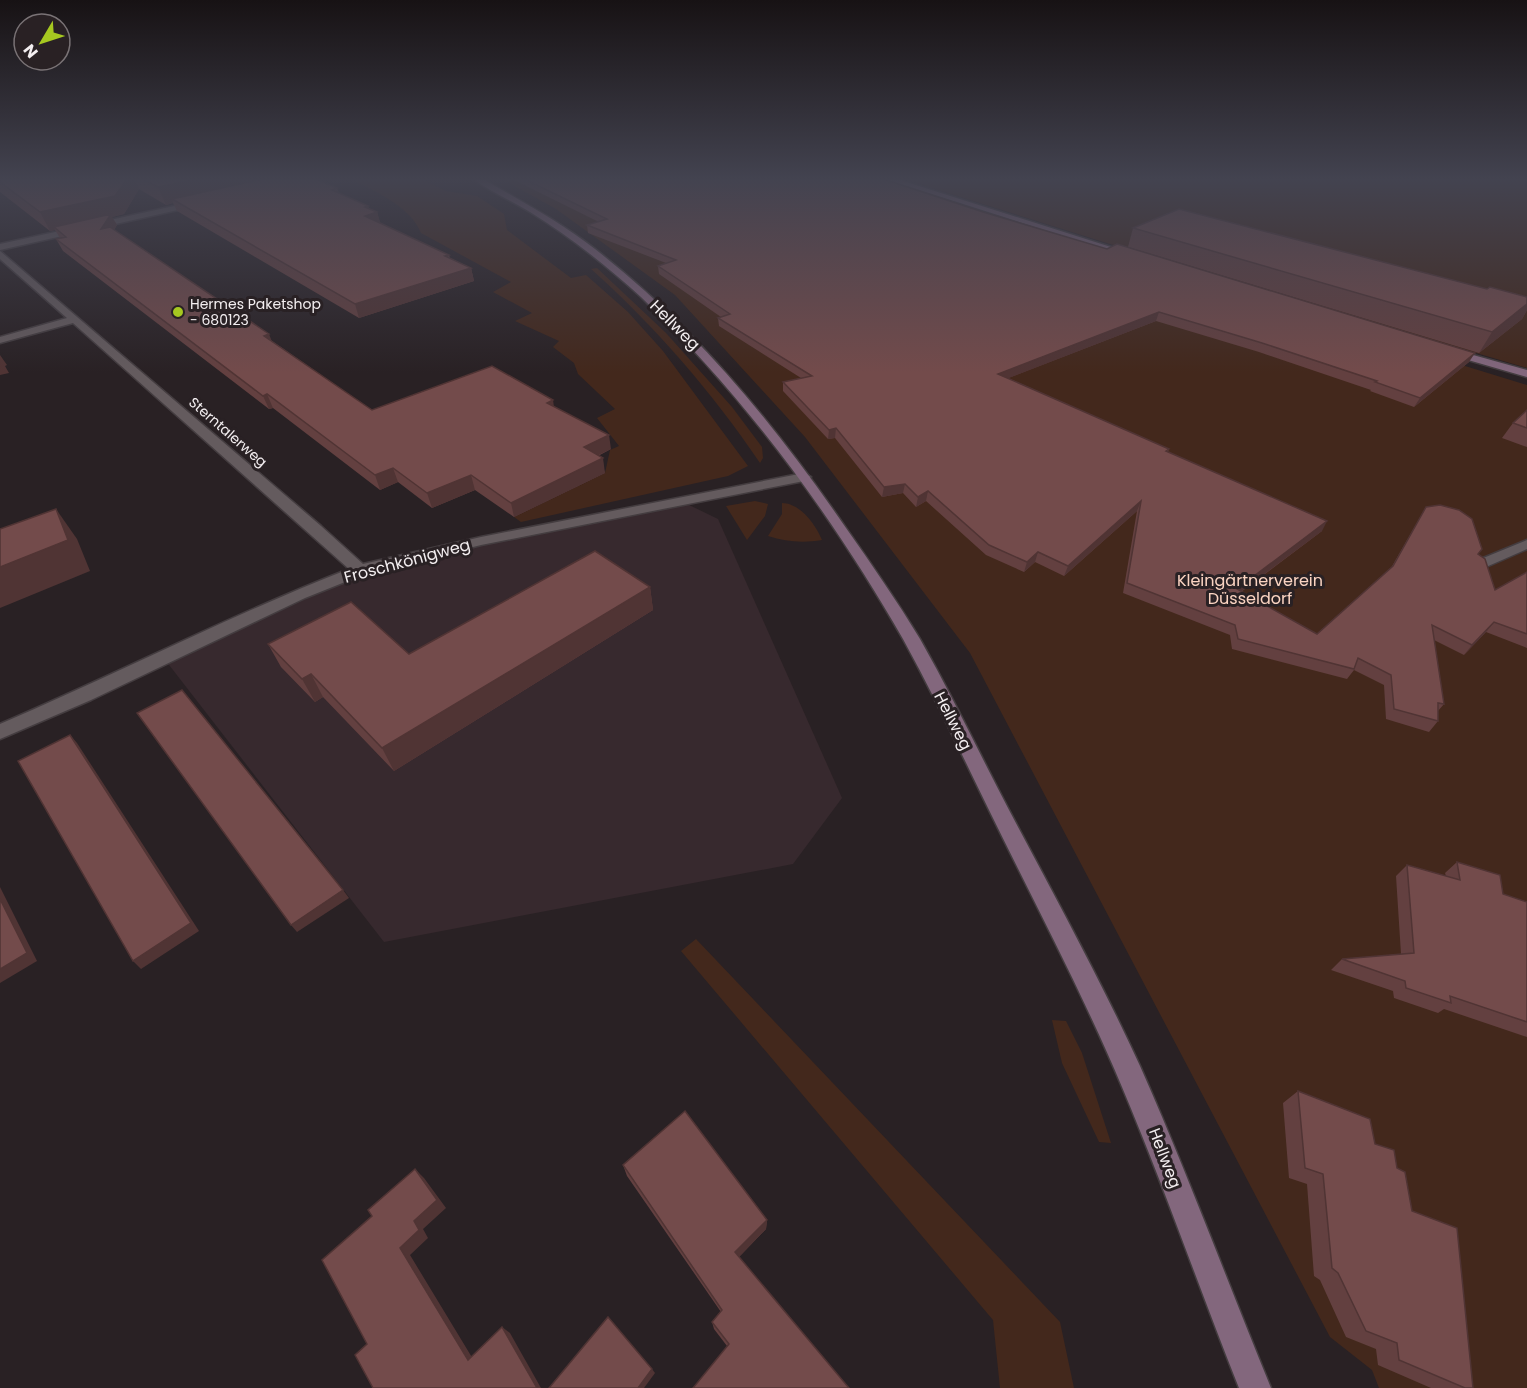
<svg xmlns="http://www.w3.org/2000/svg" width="1527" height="1388" font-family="Poppins,sans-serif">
  <rect width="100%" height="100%" fill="#292124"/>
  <!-- built -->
  <path fill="#37292e" d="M685,503l33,16 124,279 -49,66 -409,78 -218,-281 152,-71 72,-26z"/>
  <!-- green -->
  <g fill="#43281c">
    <path d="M351,179h71l24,12 31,5 27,18 3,16 64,48 15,-3 42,37 35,39 85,115 -20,10 -207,46 -7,-5 91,-44 5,-23 9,-4 -22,-28 18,-9 -37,-35 -4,-11 -21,-16 6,-6 -44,-20 17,-8 -39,-21 18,-10 -90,-49c-11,-27 -45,-41 -70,-54z"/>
    <path d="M502,179h363l275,87 387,119v1003h-148l-7,-18 -42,-33 -360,-684 -165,-216 -130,-142 -119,-86z"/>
    <path d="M903,179h624v189l-401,-119z"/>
    <path d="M597,268l69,65 66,74 30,40 1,11 -3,5c-48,-71 -105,-137 -169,-194z"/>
    <path d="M755,501l13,3 -3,12 -18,24 -21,-34z"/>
    <path d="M782,503c18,0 34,22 40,37 -18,3 -36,2 -54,-4l14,-22z"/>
    <path d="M696,939l364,383 14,66h-74l-7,-68 -312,-369z"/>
    <path d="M1052,1020l14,1 16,32 29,90 -12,-1 -37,-79z"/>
  </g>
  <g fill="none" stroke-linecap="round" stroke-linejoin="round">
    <!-- street casing -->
    <g stroke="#443d40" stroke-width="3">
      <g id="street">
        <path d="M197,201l4,2 -1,2 -200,45v-6z"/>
        <path d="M0,251l321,275 42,38 118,-27 323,-64 7,4 -7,4 -323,64 -116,29 -60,24 -214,102 -91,39v-15c117,-50 231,-109 349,-155l-276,-246 -73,20v-6l67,-19 -67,-59z"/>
        <path d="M1527,540v9l-41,18h-10l-3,-3 3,-3z"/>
      </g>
    </g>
    <!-- secondary casing -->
    <g stroke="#443d40" stroke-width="3">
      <g id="secondary">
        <path d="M473,179h10c38,22 77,43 112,70 100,78 180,176 251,279 26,37 51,73 74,111 32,56 59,114 89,171 45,85 91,169 131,256 47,106 87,215 131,322h-32c-40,-100 -75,-202 -117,-301 -40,-95 -88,-185 -133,-277 -28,-57 -55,-115 -86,-171 -71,-124 -159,-243 -262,-342 -34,-31 -72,-61 -111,-85 -18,-11 -39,-20 -57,-33z"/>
        <path d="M885,179h12l239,76 -7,2z"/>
        <path d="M1448,348l79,22v7l-83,-24 -1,-2z"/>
      </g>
    </g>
    <!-- street -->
    <use href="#street" fill="#645b5e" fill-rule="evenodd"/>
    <!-- secondary -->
    <use href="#secondary" fill="#83677d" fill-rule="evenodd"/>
  </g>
  <!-- wall -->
  <g fill="#634040">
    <path d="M0,179h316l21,9 2,5 29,13 1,3 8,3 3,11 69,32 1,3 21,10 3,13 -115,37 -182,-107 -4,-8 -7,2 -27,-16 -15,25 -12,3 5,8 -3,5 158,111 100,69 182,-4 57,43 -13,7 7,17 -91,44 -39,-27 -43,18 -34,-26 -18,8 -107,-82 -4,1 -206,-158 -7,-12 4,-1 -5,-8 -5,1 -50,-39z"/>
    <path d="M512,179h371l100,33 486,150 -55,45 -44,-16 1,-1 -112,-38 -103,-31 -148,57 161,71 -1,3 154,79 -81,61 76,42 74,-66 35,-61 52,47 17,36 32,-18v76l-41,-16 -22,23 -30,-15 10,64 -6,7v10l-9,11 -43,-13 -2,-34 -30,-15 -7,9 -115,-30 -2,-14 -107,-42 14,-82 -73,65 -29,-14 -11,10 -38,-17 -60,-54 -10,6 -13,-14 -21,4 -47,-59 -7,1 -45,-48v-9l18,-4 -82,-52 -1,-8 3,-1 -62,-43 -1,-8 8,-3 -78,-30 -1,-8 12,-3z"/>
    <path d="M1133,228l394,69v13l-5,9 -43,34 -351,-106z"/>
    <path d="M1527,410v37l-25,-9 11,-15z"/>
    <path d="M650,587l3,23 -259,161 -71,-74 -8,5 -34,-35 -13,-23 141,10z"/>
    <path d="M1457,862l46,32 24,8v135l-83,-28 -6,4 -44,-15 -1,-7 -62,-21 11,-11 59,-5 -5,-78 11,-11 39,11 -1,-3z"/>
    <path d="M1298,1091l77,53 22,24 76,220h-42l-53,-23 -2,-16 -30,-12 -26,-57 -6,-4 -7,-92 -18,-6 -6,-75z"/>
    <path d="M623,1165l144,55 -1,9 -27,28 110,131 -122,-42 -13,-17 -2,-7 9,-10 -94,-136z"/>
  </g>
  <!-- shaded-wall -->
  <g fill="#503434">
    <path d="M127,179h8l4,10 -15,25 -12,3 5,8 -10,15 -53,-13 1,3 -5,1 -10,-19z"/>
    <path d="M197,179h85l-110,20 1,4 -7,2 -8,-18z"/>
    <path d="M368,206l3,8 6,-2 4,13 -16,-9v-9z"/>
    <path d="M471,268l3,13 -115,37 -4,-14z"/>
    <path d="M1527,304v6l-5,9 -43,34 13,-21z"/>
    <path d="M1159,312l-3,9 -160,62 2,-9z"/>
    <path d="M269,334l5,13 -10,-11z"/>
    <path d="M1475,353l-6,9 -55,45 6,-9z"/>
    <path d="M0,355l7,10 -2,1 4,7 -9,2z"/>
    <path d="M267,394l6,14 -4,1 -6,-13z"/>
    <path d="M553,400l2,14 -8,-11z"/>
    <path d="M836,428l-1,10 -7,1 1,-9z"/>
    <path d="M609,435l2,14 -25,12 -2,-14z"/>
    <path d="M603,458l2,15 -91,44 -3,-14z"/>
    <path d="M393,468l5,14 -18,8 -5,-15z"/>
    <path d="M471,475l4,15 -43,18 -5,-15z"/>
    <path d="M905,484l-2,9 -21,4 2,-10z"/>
    <path d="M928,491l-2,10 -10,6 2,-10z"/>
    <path d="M1141,501l-4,10 -73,65 4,-10z"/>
    <path d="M56,509l21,30 13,32 -90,37v-41z"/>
    <path d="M1327,521l-5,10 -91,68 6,-10z"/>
    <path d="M1038,552l-3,10 -11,10 3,-10z"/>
    <path d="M650,587l3,23 -259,161 -12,-23z"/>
    <path d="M1494,622l-8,10 -22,23 8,-10z"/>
    <path d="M311,674l12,23 -8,5 -13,-23z"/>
    <path d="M70,735l7,8 122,188 -58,38 -8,-8z"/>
    <path d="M0,887l37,74 -37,22z"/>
    <path d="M343,890l6,8 -52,34 -6,-7z"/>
    <path d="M415,1169l9,9 22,30 -23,21 5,9 -18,17 66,109 -8,-4 -68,-112 14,-27z"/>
    <path d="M767,1220l-1,9 -30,31 -1,-8z"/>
    <path d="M502,1327l8,6 31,55h-4z"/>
    <path d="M652,1369l3,4 -11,15h-6z"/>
  </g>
  <!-- building -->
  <g fill="#734b4b" stroke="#503434" stroke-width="1.5">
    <path d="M0,179h127l-12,17 -75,16 -40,-30z"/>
    <path d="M143,179h54l-39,8z"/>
    <path d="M263,179h53l21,9 -5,2 36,16 -3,1 12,5 -12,4 84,39 -4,1 26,12 -116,36 -183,-105z"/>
    <path d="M524,179h359l100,33 124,37 10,-5 358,109 -55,45 -45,-16 2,-1 -115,-38 -103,-31 -161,62 171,75 -3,2 161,70 -90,68 80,45 76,-68 33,-59 14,-2 19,5 13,9 10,30 -4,5 7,5 10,31 32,-18v62l-33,-12 -22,23 -40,-20 12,79 -6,-1v18l-44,-12 -3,-34 -33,-17 -4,11 -116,-30 -3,-14 -108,-42 14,-82 -73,65 -30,-14 -11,10 -38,-17 -61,-54 -10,6 -13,-13 -21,3 -48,-59 -7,2 -46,-48 29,-6 -94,-58 12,-4 -72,-48 18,-6 -89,-35 20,-6z"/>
    <path d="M1179,209l308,80 3,-2 37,10v7l-35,28 -359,-104z"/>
    <path d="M111,214l-10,15 9,-2 159,107 -5,2 108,74 120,-44 61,34 -6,3 62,32 -25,12 19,11 -92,45 -40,-28 -44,18 -34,-25 -18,7 -108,-81 -4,2 -207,-157 10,-2 -12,-10z"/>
    <path d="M1527,410v18l-14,-5z"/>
    <path d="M56,509l12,31 -68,27v-38z"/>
    <path d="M595,551l55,36 -268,161 -71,-74 -9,5 -34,-35 83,-42 58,52z"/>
    <path d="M182,690l161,200 -52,35 -154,-212z"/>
    <path d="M70,735l121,188 -58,38 -115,-200z"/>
    <path d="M1457,862l43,13 3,19 24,8v120l-77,-26 1,7 -45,-15 -1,-7 -63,-22 72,-6 -7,-88 53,15z"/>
    <path d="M0,899l27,54 -27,16z"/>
    <path d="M1298,1091l72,28 5,25 19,6 3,18 8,4 7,39 45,17 16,160h-8l-66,-28 -2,-17 -31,-12 -28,-58 -6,-5 -9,-94 -18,-6z"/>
    <path d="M685,1111l82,109 -32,32 114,136h-156l36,-44 -17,-22 10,-12 -99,-145z"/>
    <path d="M415,1169l22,31 -23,21 5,9 -19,18 68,112 34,-33 35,61h-164l-18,-33 12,-11 -45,-84 50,-44 -4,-6z"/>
    <path d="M608,1317l44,52 -14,19h-89z"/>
  </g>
  <!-- sky -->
  <linearGradient id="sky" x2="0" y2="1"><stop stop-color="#171214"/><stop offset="0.48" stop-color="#434350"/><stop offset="1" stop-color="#434350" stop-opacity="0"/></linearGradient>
  <rect width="1527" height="373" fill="url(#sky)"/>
  <!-- markers -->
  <circle fill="#a6c820" stroke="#292124" stroke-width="2" cx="178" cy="312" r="6"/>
  <g text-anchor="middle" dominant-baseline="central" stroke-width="6" stroke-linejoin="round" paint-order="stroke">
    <!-- far-poi labels -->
    <g font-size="14" fill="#f3eef0" stroke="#292124" text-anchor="start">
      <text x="190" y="304">Hermes Paketshop<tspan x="190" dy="16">- 680123</tspan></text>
    </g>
    <!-- far-street labels -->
    <g font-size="14" fill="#f3eef0" stroke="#292124">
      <text transform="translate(228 432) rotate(41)">Sterntalerweg</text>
    </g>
    <!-- street labels -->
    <g font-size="16" fill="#f3eef0" stroke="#292124">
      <text transform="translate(675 325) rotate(45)">Hellweg</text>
      <text transform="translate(407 561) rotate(-15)">Froschkönigweg</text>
      <text transform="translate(953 721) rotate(63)">Hellweg</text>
      <text transform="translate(1165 1158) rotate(69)">Hellweg</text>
    </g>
    <!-- park labels -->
    <g font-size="16" fill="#fbd4c2" stroke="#292124">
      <text x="1250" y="580">Kleingärtnerverein<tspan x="1250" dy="18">Düsseldorf</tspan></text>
    </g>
  </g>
  <!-- north arrow -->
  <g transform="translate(42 42) rotate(231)"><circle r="28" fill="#292124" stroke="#7a7376" stroke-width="1.5"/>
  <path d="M0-4.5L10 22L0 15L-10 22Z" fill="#a6c820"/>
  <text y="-9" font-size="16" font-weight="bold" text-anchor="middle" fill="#f3eef0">N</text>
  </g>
</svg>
